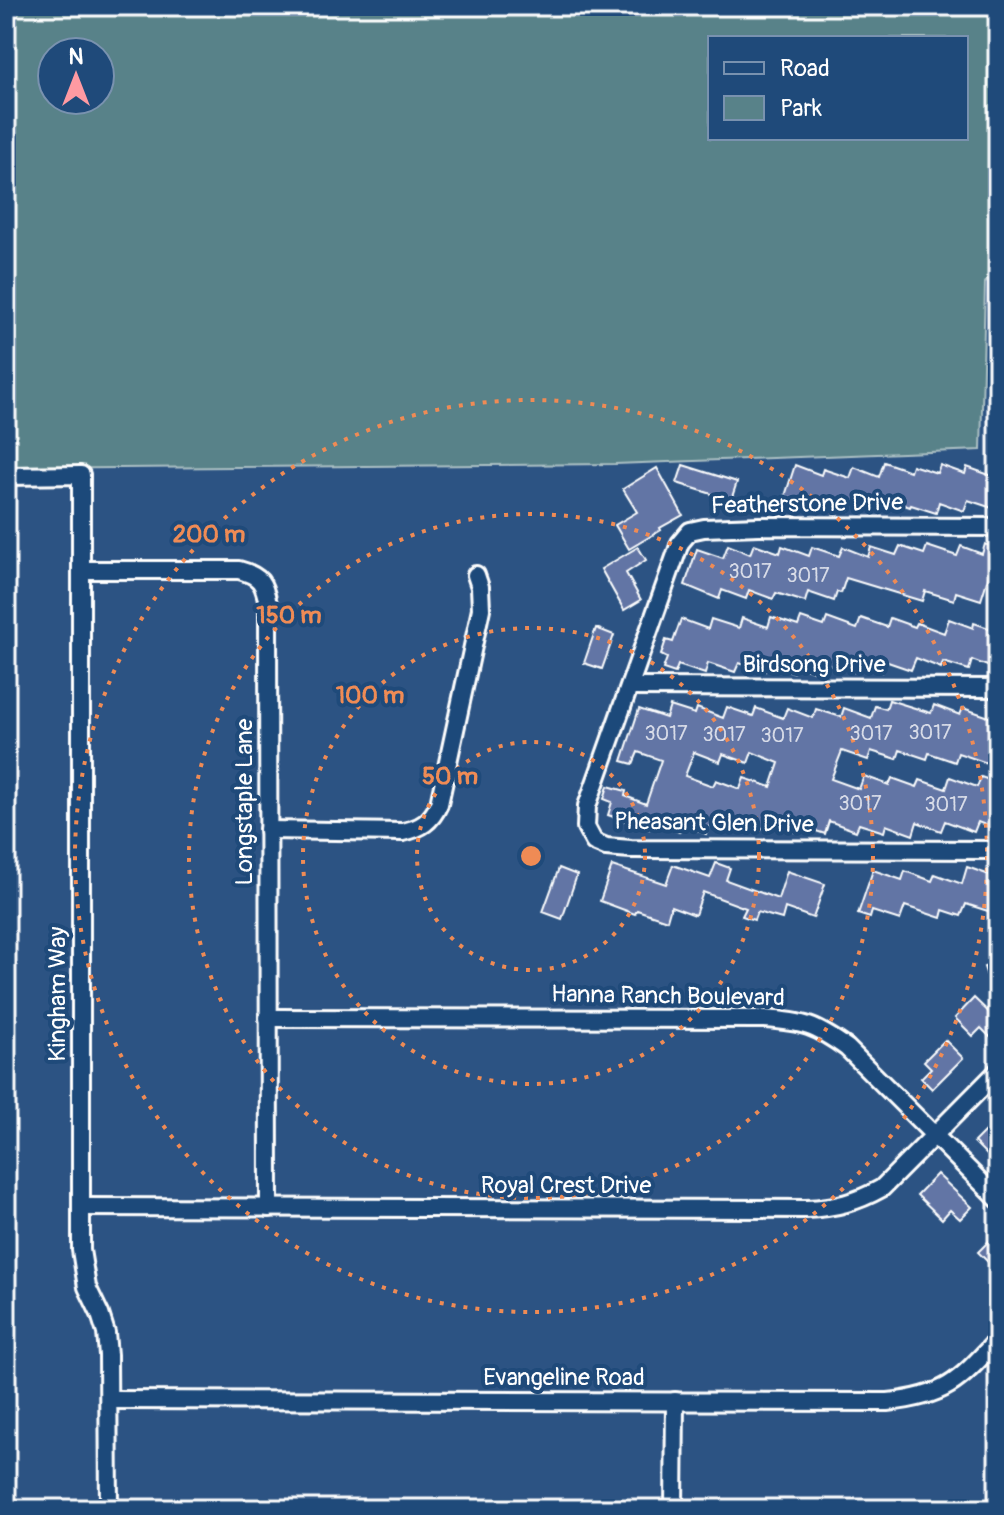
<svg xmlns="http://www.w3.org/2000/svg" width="1004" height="1515" font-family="Pangolin,sans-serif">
  <rect width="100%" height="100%" fill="#2c5383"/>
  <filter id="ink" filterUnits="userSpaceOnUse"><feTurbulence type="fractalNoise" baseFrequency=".0125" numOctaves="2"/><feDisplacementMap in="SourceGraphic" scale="16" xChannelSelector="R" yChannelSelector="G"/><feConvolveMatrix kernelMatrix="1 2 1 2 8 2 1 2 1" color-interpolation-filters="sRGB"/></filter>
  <g filter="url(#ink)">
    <!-- green -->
    <path fill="#588289" stroke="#acc0c4" stroke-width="2" fill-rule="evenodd" d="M6,6h992v253l-13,24 -4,167 -366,14 -609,5zM710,38h256v100h-256zM52,52h48v48h-48z"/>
    <!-- building -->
    <g fill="#6275a5" stroke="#fff" stroke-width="2" fill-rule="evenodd">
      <path d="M884,462l26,9 2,-6 25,8 3,-8 25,9 2,-7 31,11v23l-3,8 -27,-9 -4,11 -25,-9 -3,11 -25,-8 -1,2 -26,-9 -4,14 -27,-10 -4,9 -27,-10 -2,7 -35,-12 10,-31 26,10 2,-6 27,9 4,-11 25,10z"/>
      <path d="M683,465l54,17 -6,18 -54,-17z"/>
      <path d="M657,468l26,47 -23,13 1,2 -32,19 -14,-24 22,-13 -14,-23z"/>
      <path d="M754,544l26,9 2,-7 27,10 3,-9 27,9 4,-9 25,10 3,-10 25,8 4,-9 24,8 3,-8 30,10 4,-10 21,8 3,-10 13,5 -4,13 4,1v5l-3,9 -6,-2 -8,25 -25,-8 -2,8 -29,-9 -3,10 -76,-23 -5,15 -4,-1 -3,9 -26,-9 -3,10 -29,-9 -3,6 -24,-9 -3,9 -24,-9 -3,9 -34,-14 12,-36 26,9 5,-13 22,9z"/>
      <path d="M638,547l8,13 -20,13 15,27 -17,10 -23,-41z"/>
      <path d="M771,617l27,9 3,-8 23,8 3,-8 30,11 4,-11 26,9 3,-9 25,9 2,-4 27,10 5,-14 24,9 1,-5 24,8v39l-26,-10 -3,10 -26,-8 -2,6 -25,-10 -5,12 -26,-9 -4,11 -25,-9 -3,9 -30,-10 -4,11 -24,-9 -2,8 -25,-9 -3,8 -26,-8 -4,9 -27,-9 -3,11 -27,-9 -3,8 -12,-4 4,-11 -6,-3 5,-15 7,2 8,-23 27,10 3,-10 28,9 3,-10 26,9z"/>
      <path d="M596,628l18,7 -12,34 -18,-6z"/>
      <path d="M889,700l42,13 3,-8 26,10 3,-7 35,12v10l-11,33 -29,-10 -3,9 -26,-9 -2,6 -27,-9 -3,9 -26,-8 -3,9 -26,-9 -11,28 28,10 5,-13 25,9 3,-7 25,9 3,-7 26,9 4,-12 27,10 4,-10 17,6v47l-20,-8 -4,10 -29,-11 -4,10 -24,-9 -4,13 -27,-10 -2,7 -25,-8 -3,7 -27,-10 -4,13 -27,-9 -3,7 -24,-9 -3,7 -27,-9 -4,12 -26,-10 -5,11 -24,-10 -3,8 -28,-11 -2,8 -41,-14 4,-13 -8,-3 4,-13 18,5 -1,5 21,8 15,-44 -23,-8 -5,12 -11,-3 17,-52 27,9 4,-12 25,8 2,-6 26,10 4,-11 26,9 3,-8 27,10 4,-10 26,10 3,-9 25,8 3,-9 27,10 4,-12 11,3zM694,752l26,10 3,-8 25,9 4,-11 27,11 -8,24 -27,-9 -4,11 -24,-9 -3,6 -28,-10z"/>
      <path d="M716,863l14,5 -4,12 52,19 9,-28 38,13 -12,34 -28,-10 -3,11 -25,-7 -3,8 -12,-4 4,-8 -43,-16 -8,23 -24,-9 -4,14 -30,-10 -2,4 -35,-13 12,-35 54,18 7,-19 37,13z"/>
      <path d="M967,867l31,11v13l-7,21 -25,-8 -5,12 -18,-6 -2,8 -36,-12 -5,14 -28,-9 -2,7 -12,-4 15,-44 29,10 3,-9 27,10 3,-7 27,10z"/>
      <path d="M559,868l18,7 -15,44 -19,-7z"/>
      <path d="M998,962v40h-2l-12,-35z"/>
      <path d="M974,998l24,23v8l-8,8 -9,-9 -8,8 -18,-18z"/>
      <path d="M945,1040l18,18 -31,31 -11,-11 10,-10 -7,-7z"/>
      <path d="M998,1118v48l-24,-24z"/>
      <path d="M937,1174l35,33 -12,12 -10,-9 -8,9 -25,-24z"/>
      <path d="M998,1232v40l-20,-20z"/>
    </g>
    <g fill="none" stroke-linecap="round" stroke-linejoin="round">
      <!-- minor casing -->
      <g stroke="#fff" stroke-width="22">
        <g id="minor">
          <path d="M6,476l75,-1v775l6,37 13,27 6,19 2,22 1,154"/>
          <path d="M998,527l-239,-1 -55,2 -14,3 -10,12 -93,263 -1,21 8,15 12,5 25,2 367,1"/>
          <path d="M81,570h158c22,6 25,13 29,34l1,604"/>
          <path d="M630,687l368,1"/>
          <path d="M268,830l135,2c18,-4 28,-10 36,-28l42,-195 -1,-22 -4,-12"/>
          <path d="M268,1018l497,1c39,3 50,6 82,29l151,151"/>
          <path d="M81,1207l725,2c29,-1 51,-7 76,-21l116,-117"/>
          <path d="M109,1400l779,2c59,-6 71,-21 110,-63"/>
          <path d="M674,1509l1,-108"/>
        </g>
      </g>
      <!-- minor -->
      <use href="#minor" stroke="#1f4a7a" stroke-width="16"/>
    </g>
  </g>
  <!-- distance rings -->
  <g fill="none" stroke="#ef8b55" stroke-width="4" stroke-dasharray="4 8">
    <circle cx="531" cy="856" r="114"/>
    <circle cx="531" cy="856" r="228"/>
    <circle cx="531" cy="856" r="342"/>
    <circle cx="531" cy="856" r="456"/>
  </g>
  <g text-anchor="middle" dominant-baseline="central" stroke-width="8" stroke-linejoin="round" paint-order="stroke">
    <!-- number labels -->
    <g font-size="20" fill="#d8dce8">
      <text x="750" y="571">3017</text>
      <text x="808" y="575">3017</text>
      <text x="930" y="732">3017</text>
      <text x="666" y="733">3017</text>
      <text x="871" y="733">3017</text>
      <text x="724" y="734">3017</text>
      <text x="782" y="735">3017</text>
      <text x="860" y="803">3017</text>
      <text x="946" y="804">3017</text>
    </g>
    <!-- street labels -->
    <g font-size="24" fill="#fff" stroke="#1f4a7a">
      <text transform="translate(807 504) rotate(-1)">Featherstone Drive</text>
      <text x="814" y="664">Birdsong Drive</text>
      <text transform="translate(244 802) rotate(-90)">Longstaple Lane</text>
      <text transform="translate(714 823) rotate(1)">Pheasant Glen Drive</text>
      <text transform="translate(57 994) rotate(-90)">Kingham Way</text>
      <text transform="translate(668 996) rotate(1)">Hanna Ranch Boulevard</text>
      <text x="566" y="1185">Royal Crest Drive</text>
      <text x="564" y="1377">Evangeline Road</text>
    </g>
  </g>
  <circle cx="531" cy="856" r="12" fill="#ef8b55" stroke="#1f4a7a" stroke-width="4"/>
  <g font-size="24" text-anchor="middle" font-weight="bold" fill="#ef8b55" stroke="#1f4a7a" stroke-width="8" stroke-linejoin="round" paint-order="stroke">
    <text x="209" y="542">200 m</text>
    <text x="289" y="623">150 m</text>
    <text x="370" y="703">100 m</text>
    <text x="450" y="784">50 m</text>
  </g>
  <!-- margin -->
  <rect width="1004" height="1515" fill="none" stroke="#1f4a7a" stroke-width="32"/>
  <rect x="16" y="16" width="972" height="1483" fill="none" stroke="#fff" stroke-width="3" filter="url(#ink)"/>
  <!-- legend -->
  <rect x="708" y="36" width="260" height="104" fill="#1f4a7a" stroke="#7992af" stroke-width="2"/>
  <rect x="724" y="62" width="40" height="12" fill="#1f4a7a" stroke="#7992af" stroke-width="2"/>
  <text x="780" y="76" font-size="24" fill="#ffffff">Road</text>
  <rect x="724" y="96" width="40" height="24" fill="#588289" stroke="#7992af" stroke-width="2"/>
  <text x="780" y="116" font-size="24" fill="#ffffff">Park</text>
  <!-- north arrow -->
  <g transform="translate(76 76)"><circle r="38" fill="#1f4a7a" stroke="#7992af" stroke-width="2"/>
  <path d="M0-6L14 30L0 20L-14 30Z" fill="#ff9aa2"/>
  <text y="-12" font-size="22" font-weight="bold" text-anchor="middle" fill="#ffffff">N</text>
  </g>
</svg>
